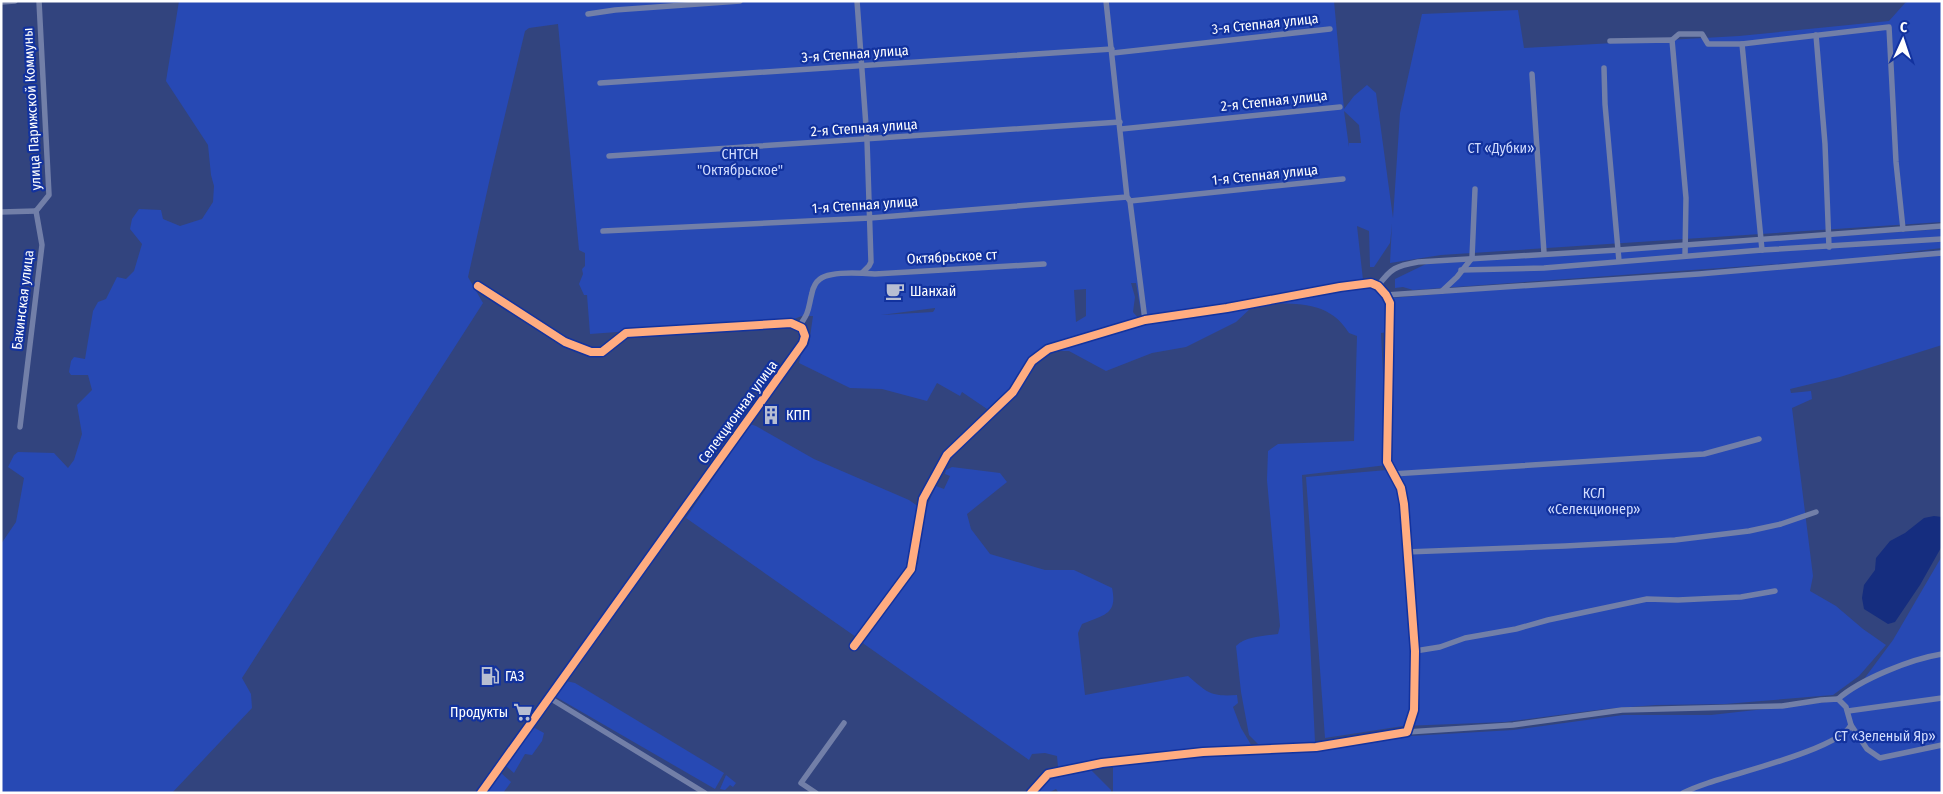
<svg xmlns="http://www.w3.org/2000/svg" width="1943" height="794" font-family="'Fira Sans Condensed',sans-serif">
  <rect width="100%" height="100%" fill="#32447e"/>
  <!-- green -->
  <g fill="#2749b4" fill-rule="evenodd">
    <path d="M179,1h1155l10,108 10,-13 13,-11 9,8 17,125 7,-105 22,-99 96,-4 6,38 215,-12 150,-15 16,-18 4,-2h33v221l-501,33 -51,8 2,-39 -2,19 -16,24h-4l-1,-36 -12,-5 6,54 -221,38 -6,-35h-5l4,14 -2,15 6,7 -92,29 -18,13 -17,30 -22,20 -28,-19 -2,4 -23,-13 -10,18 -45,-12 -32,-1 -51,-25 2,-8 8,-11 4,-28h-11l-11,4 -24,1 -177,13 -3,-39h-3l-5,-11 4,-10 -1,-5 3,-3v-13l-6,-3 -21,-226 -29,4 -4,3 -33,138 -24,108 15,26 -241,375 9,16 1,14 -80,85h-171v-249l15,-22 8,-44 -16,-11 6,-12 4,-3 36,1 14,15 6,-8 8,-26 -5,-29 15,-15 -4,-15h-17l-2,-3 2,-11 3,-4 11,2 8,-48 5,-9 8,-3 11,-22 9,2 8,-8 8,-27 -12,-15 2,-10 7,-10 22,1 2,9 17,7 22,-7 11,-17 1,-16 -3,-11 -3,-30 -42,-64zM1344,111l15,14 2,18h-12v4zM1086,289v27l-10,6 -2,-32zM935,309l-2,3 -52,3 54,-7z"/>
    <path d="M1942,229v19l-68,8 68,-6v95l-102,32 -50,12 1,4 20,-2 1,8 -20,9 21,168 -3,15 26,15 27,23 23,16 -27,31 -26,19 -108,9 -69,1 -51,4 -100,13 -102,4 -78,12 -19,-261 81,-7v-5l-85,10 13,267 -3,2 -51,3 -12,-12 -8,-43 -5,-46c10,-10 28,-10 42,-12l2,-8 -13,-146 1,-29 10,-7 76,-3 3,-105 -8,-3c-18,-29 -44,-29 -75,-30l67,-13 30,-3 12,8 4,9v28l-6,1 5,103 6,-1 -1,-137 412,-36 -390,28 -10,-3 -8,1v-9l31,-15z"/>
    <path d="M1252,307l-16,15 -50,25 -34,6 -46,18 -37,-20h-17l94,-28z"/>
    <path d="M750,424l6,2 58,33 95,41 10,7 -14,64 -3,6 -31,43 -15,17 -170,-119z"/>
    <path d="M952,467l48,6 7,9 -40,32 4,15 19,25 55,16h29l38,18c6,27 -9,27 -30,36l-4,9 7,62 103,-19c19,16 22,21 49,19l1,8 -5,4 8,21 12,20 -187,21 -8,-2 -1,-11 -12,-3 -13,1 -3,6 -165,-116 -2,-3 56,-78 7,-53 11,-24 8,3 6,-13 -5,-2 1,-4z"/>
    <path d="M1942,556v237h-829v-27l92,-9 111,-5 94,-16 103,-6 110,-15h88l124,-14 29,-22 29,-39z"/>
    <path d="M566,681l9,2 149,90 -9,16 -159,-92z"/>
    <path d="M533,727l11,6 -2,8 -10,14 -7,-1 -11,19 -8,-7z"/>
    <path d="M1091,770l20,20v3h-52l-3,-4 -8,4h-12l12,-15z"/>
    <path d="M501,773l10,9 -8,11h-16z"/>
    <path d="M726,775l10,8 -3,4 -3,-2 -5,5 -5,-1z"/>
  </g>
  <!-- water -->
  <path fill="#152d7f" d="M1934,516l8,1v29l-22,39 -25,37 -7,2 -24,-15 -2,-11 2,-13 11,-15 1,-12 14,-17 15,-8 19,-15z"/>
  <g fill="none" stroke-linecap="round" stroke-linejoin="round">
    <!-- street -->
    <g stroke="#727fa8" stroke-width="5.5">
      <path d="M857,1l10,139 4,122 -2,4 -7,7"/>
      <path d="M1106,1l21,196 3,4 15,119"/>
      <path d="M1,2l14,-1"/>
      <path d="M588,14l27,-4 125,-9"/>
      <path d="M1816,35l9,109 4,103"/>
      <path d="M1672,40l7,-6h23l6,10h34l147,-17 7,135 7,67"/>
      <path d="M1610,41l62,-1 14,158 -1,58"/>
      <path d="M1742,44l20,206"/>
      <path d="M1113,53l217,-24"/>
      <path d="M1604,68l1,36 14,157"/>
      <path d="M1532,74l12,179"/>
      <path d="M600,83l512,-34"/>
      <path d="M1121,129l219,-22"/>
      <path d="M609,156l511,-34"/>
      <path d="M1130,201l213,-22"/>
      <path d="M36,211l13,-16 -10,-194"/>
      <path d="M1,212l35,-1"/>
      <path d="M603,231l267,-13 257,-21"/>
      <path d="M1461,270l83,-2 218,-18 180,-11"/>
      <path d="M478,286l87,56 26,10h11l24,-19 165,-10 11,5 3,8 -2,7 -322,450"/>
      <path d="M1378,286c13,-18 18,-20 40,-24l200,-12 324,-24"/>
      <path d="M1442,291l15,-14 15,-19 3,-69"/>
      <path d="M1386,295l313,-21 243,-21"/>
      <path d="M799,326c11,-14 9,-18 13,-33 1,-5 4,-11 8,-14 10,-8 43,-6 55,-5l169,-10"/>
      <path d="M20,427l22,-182 -6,-34"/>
      <path d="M1392,474l312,-20 55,-15"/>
      <path d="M1406,552l159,-6 110,-6 74,-9 32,-7 35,-12"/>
      <path d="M854,646l57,-77 12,-70 24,-44 66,-63 19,-31 16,-12 97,-29 82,-12 113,-21 31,-4 7,3 8,9 4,8 -3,159 14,26 3,16 11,147 -1,59 -7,22 -91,15 -113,5 -101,11 -54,11 -17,19"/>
      <path d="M1415,651l25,-4 25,-9 51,-9 32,-9 99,-21 31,1 63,-3 34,-6"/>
      <path d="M548,697l157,96"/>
      <path d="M1838,699c23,-20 73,-40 104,-45"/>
      <path d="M1848,711l94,-13"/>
      <path d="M1851,725l16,24 13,9 62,-13"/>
      <path d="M1407,732l106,-7 109,-15 160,-4 39,-6 17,-1 8,8 5,18c-12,24 -115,48 -143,58 -9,3 -17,6 -25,10"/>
      <path d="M816,793l-15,-10 43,-60"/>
    </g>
    <!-- cycleway casing -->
    <g stroke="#12329e" stroke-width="11">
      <g id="cycleway">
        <path d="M478,286l87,56 26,10h11l24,-19 165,-10 11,5 3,8 -2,7 -322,450"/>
        <path d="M854,646l57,-77 12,-70 24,-44 66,-63 19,-31 16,-12 97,-29 82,-12 113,-21 31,-4 7,3 8,9 4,8 -3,159 14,26 3,16 11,147 -1,59 -7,22 -91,15 -113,5 -101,11 -54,11 -17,19"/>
      </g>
    </g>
    <!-- cycleway -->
    <use href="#cycleway" stroke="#ffac80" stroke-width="8"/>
  </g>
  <!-- icons -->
  <defs>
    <g id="cafe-bare" transform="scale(1.5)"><path d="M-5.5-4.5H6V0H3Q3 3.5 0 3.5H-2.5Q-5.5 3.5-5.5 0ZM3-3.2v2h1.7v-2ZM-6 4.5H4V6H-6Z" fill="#b7bed2" stroke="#12329e" stroke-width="2.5" paint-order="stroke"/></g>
    <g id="building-bare" transform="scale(1.5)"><path d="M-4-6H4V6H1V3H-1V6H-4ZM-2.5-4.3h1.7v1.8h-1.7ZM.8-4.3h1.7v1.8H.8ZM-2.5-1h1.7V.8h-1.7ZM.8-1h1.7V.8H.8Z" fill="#b7bed2" stroke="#12329e" stroke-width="2.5" paint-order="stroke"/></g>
    <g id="fuel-bare" transform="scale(1.5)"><path d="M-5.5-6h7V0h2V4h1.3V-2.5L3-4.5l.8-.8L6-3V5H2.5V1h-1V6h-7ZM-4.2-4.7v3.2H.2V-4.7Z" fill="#b7bed2" stroke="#12329e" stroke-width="2.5" paint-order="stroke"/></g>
    <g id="supermarket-bare" transform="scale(1.5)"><path d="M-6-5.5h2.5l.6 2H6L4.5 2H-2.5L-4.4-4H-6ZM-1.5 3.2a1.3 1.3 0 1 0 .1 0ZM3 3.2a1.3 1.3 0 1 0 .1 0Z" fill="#b7bed2" stroke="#12329e" stroke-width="2.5" paint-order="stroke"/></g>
  </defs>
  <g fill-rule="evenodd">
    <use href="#cafe-bare" x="895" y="291"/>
    <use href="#building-bare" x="771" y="415"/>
    <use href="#fuel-bare" x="490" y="676"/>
    <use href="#supermarket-bare" x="523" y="712"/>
  </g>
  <g text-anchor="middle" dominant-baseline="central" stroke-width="4.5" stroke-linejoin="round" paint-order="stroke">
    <!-- street labels -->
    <g font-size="14" fill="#fff" stroke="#12329e">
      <text transform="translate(1265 24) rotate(-6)">3-я Степная улица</text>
      <text transform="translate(855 54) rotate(-4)">3-я Степная улица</text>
      <text transform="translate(1274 101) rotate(-6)">2-я Степная улица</text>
      <text transform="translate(32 109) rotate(-93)">улица Парижской Коммуны</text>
      <text transform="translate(864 128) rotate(-4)">2-я Степная улица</text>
      <text transform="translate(1265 175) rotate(-6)">1-я Степная улица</text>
      <text transform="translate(865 205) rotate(-4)">1-я Степная улица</text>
      <text transform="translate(952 257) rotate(-3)">Октябрьское ст</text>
      <text transform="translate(23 300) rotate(-83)">Бакинская улица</text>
      <text transform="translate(738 412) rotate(-54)">Селекционная улица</text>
    </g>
    <!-- park labels -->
    <g font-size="14" fill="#d2dcfe" stroke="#12329e">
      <text x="1501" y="148">СТ «Дубки»</text>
      <text x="740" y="154">СНТСН<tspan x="740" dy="16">"Октябрьское"</tspan></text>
      <text x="1594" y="493">КСЛ<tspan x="1594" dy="16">«Селекционер»</tspan></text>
      <text x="1885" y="736">СТ «Зеленый Яр»</text>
    </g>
    <!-- poi labels -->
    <g font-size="14" fill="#fff" stroke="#12329e" text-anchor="start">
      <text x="910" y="291">Шанхай</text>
      <text x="786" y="415">КПП</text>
      <text x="505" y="676">ГАЗ</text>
      <text x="508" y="712" text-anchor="end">Продукты</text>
    </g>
  </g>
  <!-- border -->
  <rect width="1943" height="794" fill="none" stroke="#ffffff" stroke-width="5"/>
  <!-- north arrow -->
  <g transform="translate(1903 40) rotate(3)" stroke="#12329e" stroke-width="4" paint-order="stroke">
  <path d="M0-4L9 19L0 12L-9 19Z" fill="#ffffff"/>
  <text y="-8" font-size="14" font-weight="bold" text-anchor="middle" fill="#ffffff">С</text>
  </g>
</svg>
